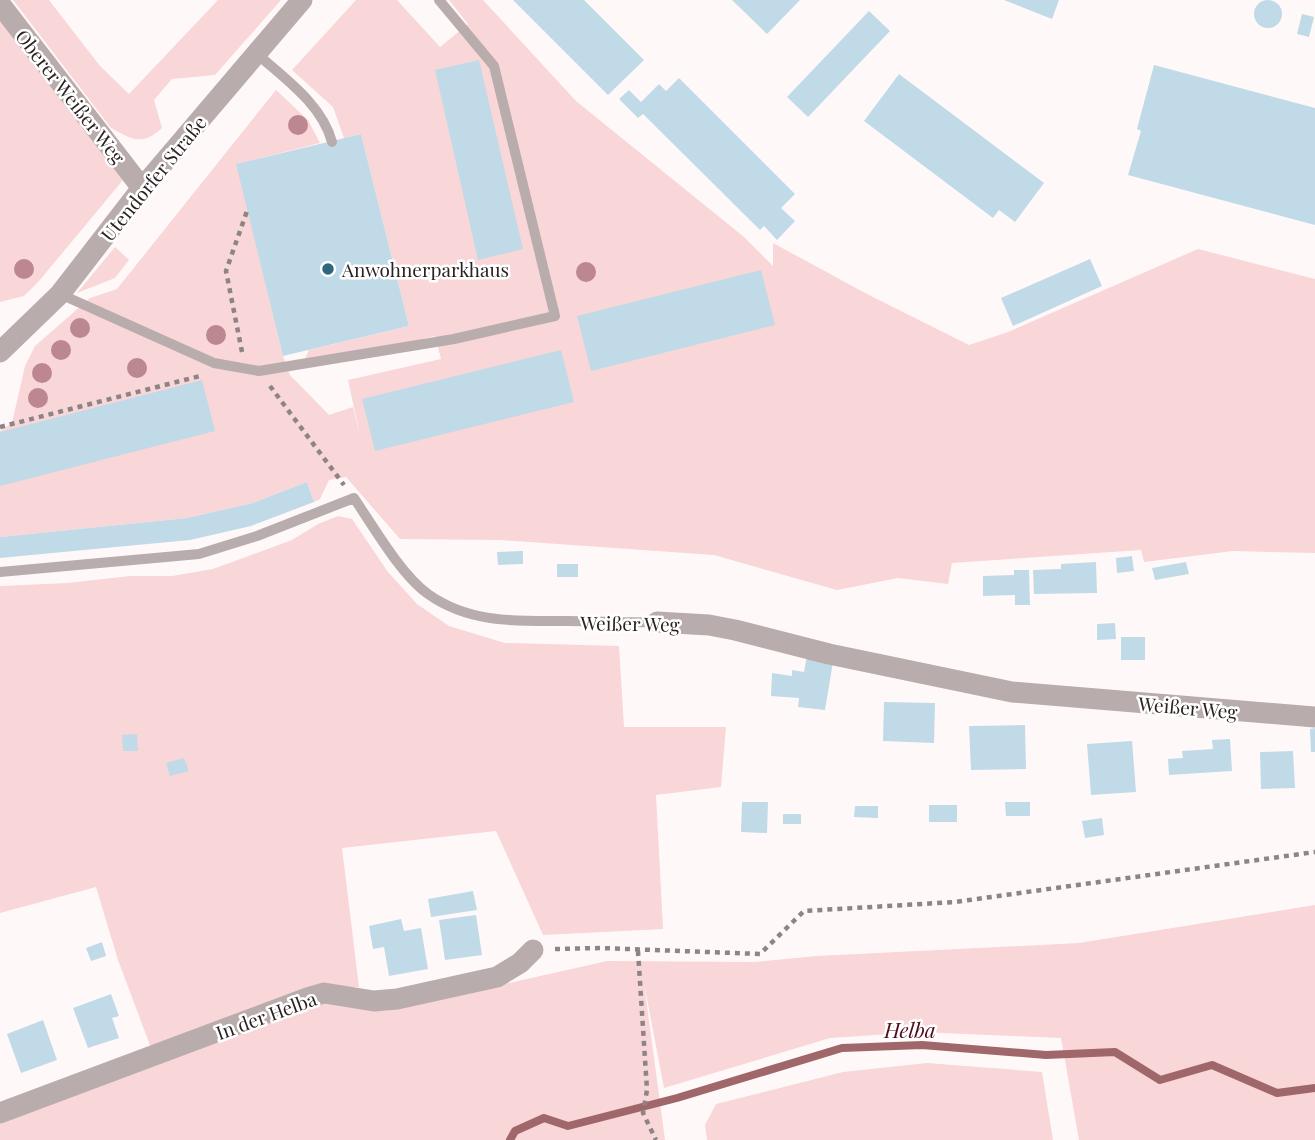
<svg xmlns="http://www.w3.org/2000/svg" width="1315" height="1140" font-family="'Playfair Display',serif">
  <rect width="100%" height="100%" fill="#fff8f9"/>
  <!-- green -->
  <g fill="#f9d6d8">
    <path d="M13,0h36l51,66 29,28 89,-94h63l-66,75 -43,4 -18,21 8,28c-20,18 -29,12 -51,0z"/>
    <path d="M356,0h41l43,47 28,-23 -19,-24h34l93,101 168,136 29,29v-23l94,51 102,51 39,-13 190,-83 117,30v274l-82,-2 -89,11 -3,-12 -189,13 -4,21 -50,-6 -61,12 -123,-35 -214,-15 -100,-1 -54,-62 -17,3 -9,19 -6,3 -7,-20 -54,21 -66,15 -187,19v-106l12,-8 13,-57 10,-20 55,-48 27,-9 159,-199 32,30 12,23 -83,21 46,192 7,19 39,40 24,-8 8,33 -13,-60 93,-21 -6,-23 -124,30 -6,-7 4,-9 100,-24 -48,-192 -17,4 -11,-31 -41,-37z"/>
    <path d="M0,19l123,161 -84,101 -15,15 -24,6z"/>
    <path d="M115,247l14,13 -14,18 -38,15z"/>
    <path d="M338,516l14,3 36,53 29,32 32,22 56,17 114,3 5,81h102l-5,60 -65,8 7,134 -120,6 -47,-104 -154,17 17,139h-44l-164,61 -33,-88 -22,-73 -96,26v-327l68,-3 62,-7h42l41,-7 79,-29 26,-16z"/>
    <path d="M1315,905v235h-236l-18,-102 -141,-6 -90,6 -166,50 -20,-105 21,157h-665v-17l309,-120 19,-2 56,10 223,-50 147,1 63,-6 262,-13z"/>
    <path d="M927,1063l115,9 11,68h-346l-2,-15 11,-21 127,-32z"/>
  </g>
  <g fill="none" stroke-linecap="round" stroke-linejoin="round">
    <!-- stream -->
    <path stroke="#a0676b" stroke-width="8" d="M510,1140l5,-9 29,-13 24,8 109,-28 165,-50 80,-3 124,10 69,-3 45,28 52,-15 65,28 38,-5"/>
  </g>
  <!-- building -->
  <g fill="#c1dae8">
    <path d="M513,0h71l60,60 -36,35z"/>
    <path d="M732,0h68l-33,34z"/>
    <path d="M1004,0h55l-7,19z"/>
    <circle cx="1268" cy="14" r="14"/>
    <path d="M869,11l21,20 -82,86 -21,-20z"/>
    <path d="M1302,14l12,3 -5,20 -12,-3z"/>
    <path d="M479,60l44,189 -45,11 -43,-190z"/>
    <path d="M1154,65l161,43v117l-187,-50 13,-44 -4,-2z"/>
    <path d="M899,74l145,109 -29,39 -16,-12 -6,8 -129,-97z"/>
    <path d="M679,78l116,116 -14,14 14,13 -18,19 -13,-14 -4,4 -117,-116 -5,4 -19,-19 10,-9 12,12 18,-18 7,7z"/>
    <path d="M361,134l48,192 -126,30 -47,-192z"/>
    <path d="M1090,259l12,27 -89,40 -12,-28z"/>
    <path d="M761,270l14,55 -184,46 -14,-55z"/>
    <path d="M561,350l13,52 -199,49 -13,-52z"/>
    <path d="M202,380l13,51 -215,55v-54z"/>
    <path d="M307,482l7,20 -63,24 -61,14 -190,18v-21l187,-19 66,-15z"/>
    <path d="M523,551v13l-25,1 -1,-13z"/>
    <path d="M1132,556l2,15 -17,2 -1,-15z"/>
    <path d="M1096,562l1,31 -63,1 -1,-24 28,-1v-5z"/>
    <path d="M1186,562l3,12 -34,6 -3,-12z"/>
    <rect x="557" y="564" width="21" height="13"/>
    <path d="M1014,570h15l1,35h-15v-10l-32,1v-20l31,-1z"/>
    <path d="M1115,623l1,16 -19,1v-16z"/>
    <rect x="1121" y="637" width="24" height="23"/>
    <path d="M807,655l26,7 -8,48 -27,-3 1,-9 -28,-2 1,-23 20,3v-6l12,2z"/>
    <path d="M884,702l51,1 -1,40 -51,-2z"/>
    <path d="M1025,725l1,44 -55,1 -2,-44z"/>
    <path d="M1315,728v24h-4l-1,-23z"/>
    <path d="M137,734l1,17h-15l-1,-16z"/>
    <path d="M1230,739l2,32 -63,4 -1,-16 15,-1 -1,-7 31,-2 -1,-9z"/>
    <path d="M1132,741l4,51 -45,3 -4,-51z"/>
    <path d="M1293,751l2,37 -34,1 -1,-37z"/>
    <path d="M184,758l5,13 -19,5 -4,-13z"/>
    <path d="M742,802h26l-1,31 -26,-1z"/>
    <path d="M1005,802h25v14h-24z"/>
    <rect x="929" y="805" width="28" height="17"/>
    <path d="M855,806h23v12l-24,-1z"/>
    <rect x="783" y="814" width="18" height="10"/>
    <path d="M1102,818l2,17 -19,3 -3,-17z"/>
    <path d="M473,891l4,19 -46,7 -3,-18z"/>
    <path d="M476,915l6,40 -37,5 -6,-40z"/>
    <path d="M401,919l3,12 17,-3 7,41 -39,7 -5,-29 -11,2 -4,-23z"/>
    <path d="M102,942l4,14 -15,5 -5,-13z"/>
    <path d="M111,994l8,22 -7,2 7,20 -31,10 -15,-40z"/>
    <path d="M43,1020l14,40 -36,13 -14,-39z"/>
  </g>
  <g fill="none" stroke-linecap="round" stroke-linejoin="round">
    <!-- path -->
    <g stroke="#8d8585" stroke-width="4.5" stroke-dasharray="5 5" stroke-linecap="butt">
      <path d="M242,352l-16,-81 21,-60"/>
      <path d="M270,386l74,99"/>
      <path d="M0,427l200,-51"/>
      <path d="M555,949l46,-1 159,6 44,-43 151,-9 360,-50"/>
      <path d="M638,951l9,139 -4,23 13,27"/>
    </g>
    <!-- lane -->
    <g stroke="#b9acac" stroke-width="10">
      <path d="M256,53c28,25 66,51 76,89"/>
      <path d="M60,294l154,69 45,8 195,-32 101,-23 -61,-250 -55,-66"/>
      <path d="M0,572l199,-18 58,-18 97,-38c19,28 47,77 74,96 42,30 90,27 139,27 30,0 60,2 90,1"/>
    </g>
    <!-- street -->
    <g stroke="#b9acac" stroke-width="21">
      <path d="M0,4l142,184"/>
      <path d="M0,352l60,-58 82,-106 160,-188"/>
      <path d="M657,622l52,3 26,5 94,24 183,38 303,25"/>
      <path d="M0,1113l307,-115 17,-5 50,8 23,-2 100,-22 23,-14 13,-13"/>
    </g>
  </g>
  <!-- trees -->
  <g fill="#bc878e">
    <circle cx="298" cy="125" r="10"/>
    <circle cx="24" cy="269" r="10"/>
    <circle cx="586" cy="272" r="10"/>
    <circle cx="80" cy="328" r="10"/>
    <circle cx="216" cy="335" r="10"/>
    <circle cx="61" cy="350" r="10"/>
    <circle cx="137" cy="368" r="10"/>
    <circle cx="42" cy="373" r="10"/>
    <circle cx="38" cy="398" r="10"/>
  </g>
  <!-- markers -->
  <circle fill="#2f6781" stroke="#fff" stroke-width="2.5" cx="328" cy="269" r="7"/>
  <g text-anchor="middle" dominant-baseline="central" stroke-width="5" stroke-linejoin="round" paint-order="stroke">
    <!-- street labels -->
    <g font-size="19" fill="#2c2222" stroke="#fff">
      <text transform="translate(71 96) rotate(52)">Oberer Weißer Weg</text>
      <text transform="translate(153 178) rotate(-51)">Utendorfer Straße</text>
      <text transform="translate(630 623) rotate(1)">Weißer Weg</text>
      <text transform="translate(1188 707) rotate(5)">Weißer Weg</text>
      <text transform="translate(266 1015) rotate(-20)">In der Helba</text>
    </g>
    <!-- poi labels -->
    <g font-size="19" fill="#2c2222" stroke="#fff" text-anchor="start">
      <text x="342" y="269">Anwohnerparkhaus</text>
    </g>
    <!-- water labels -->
    <g font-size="21" font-style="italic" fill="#500b19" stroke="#fff">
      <text x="910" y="1029">Helba</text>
    </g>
  </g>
</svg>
